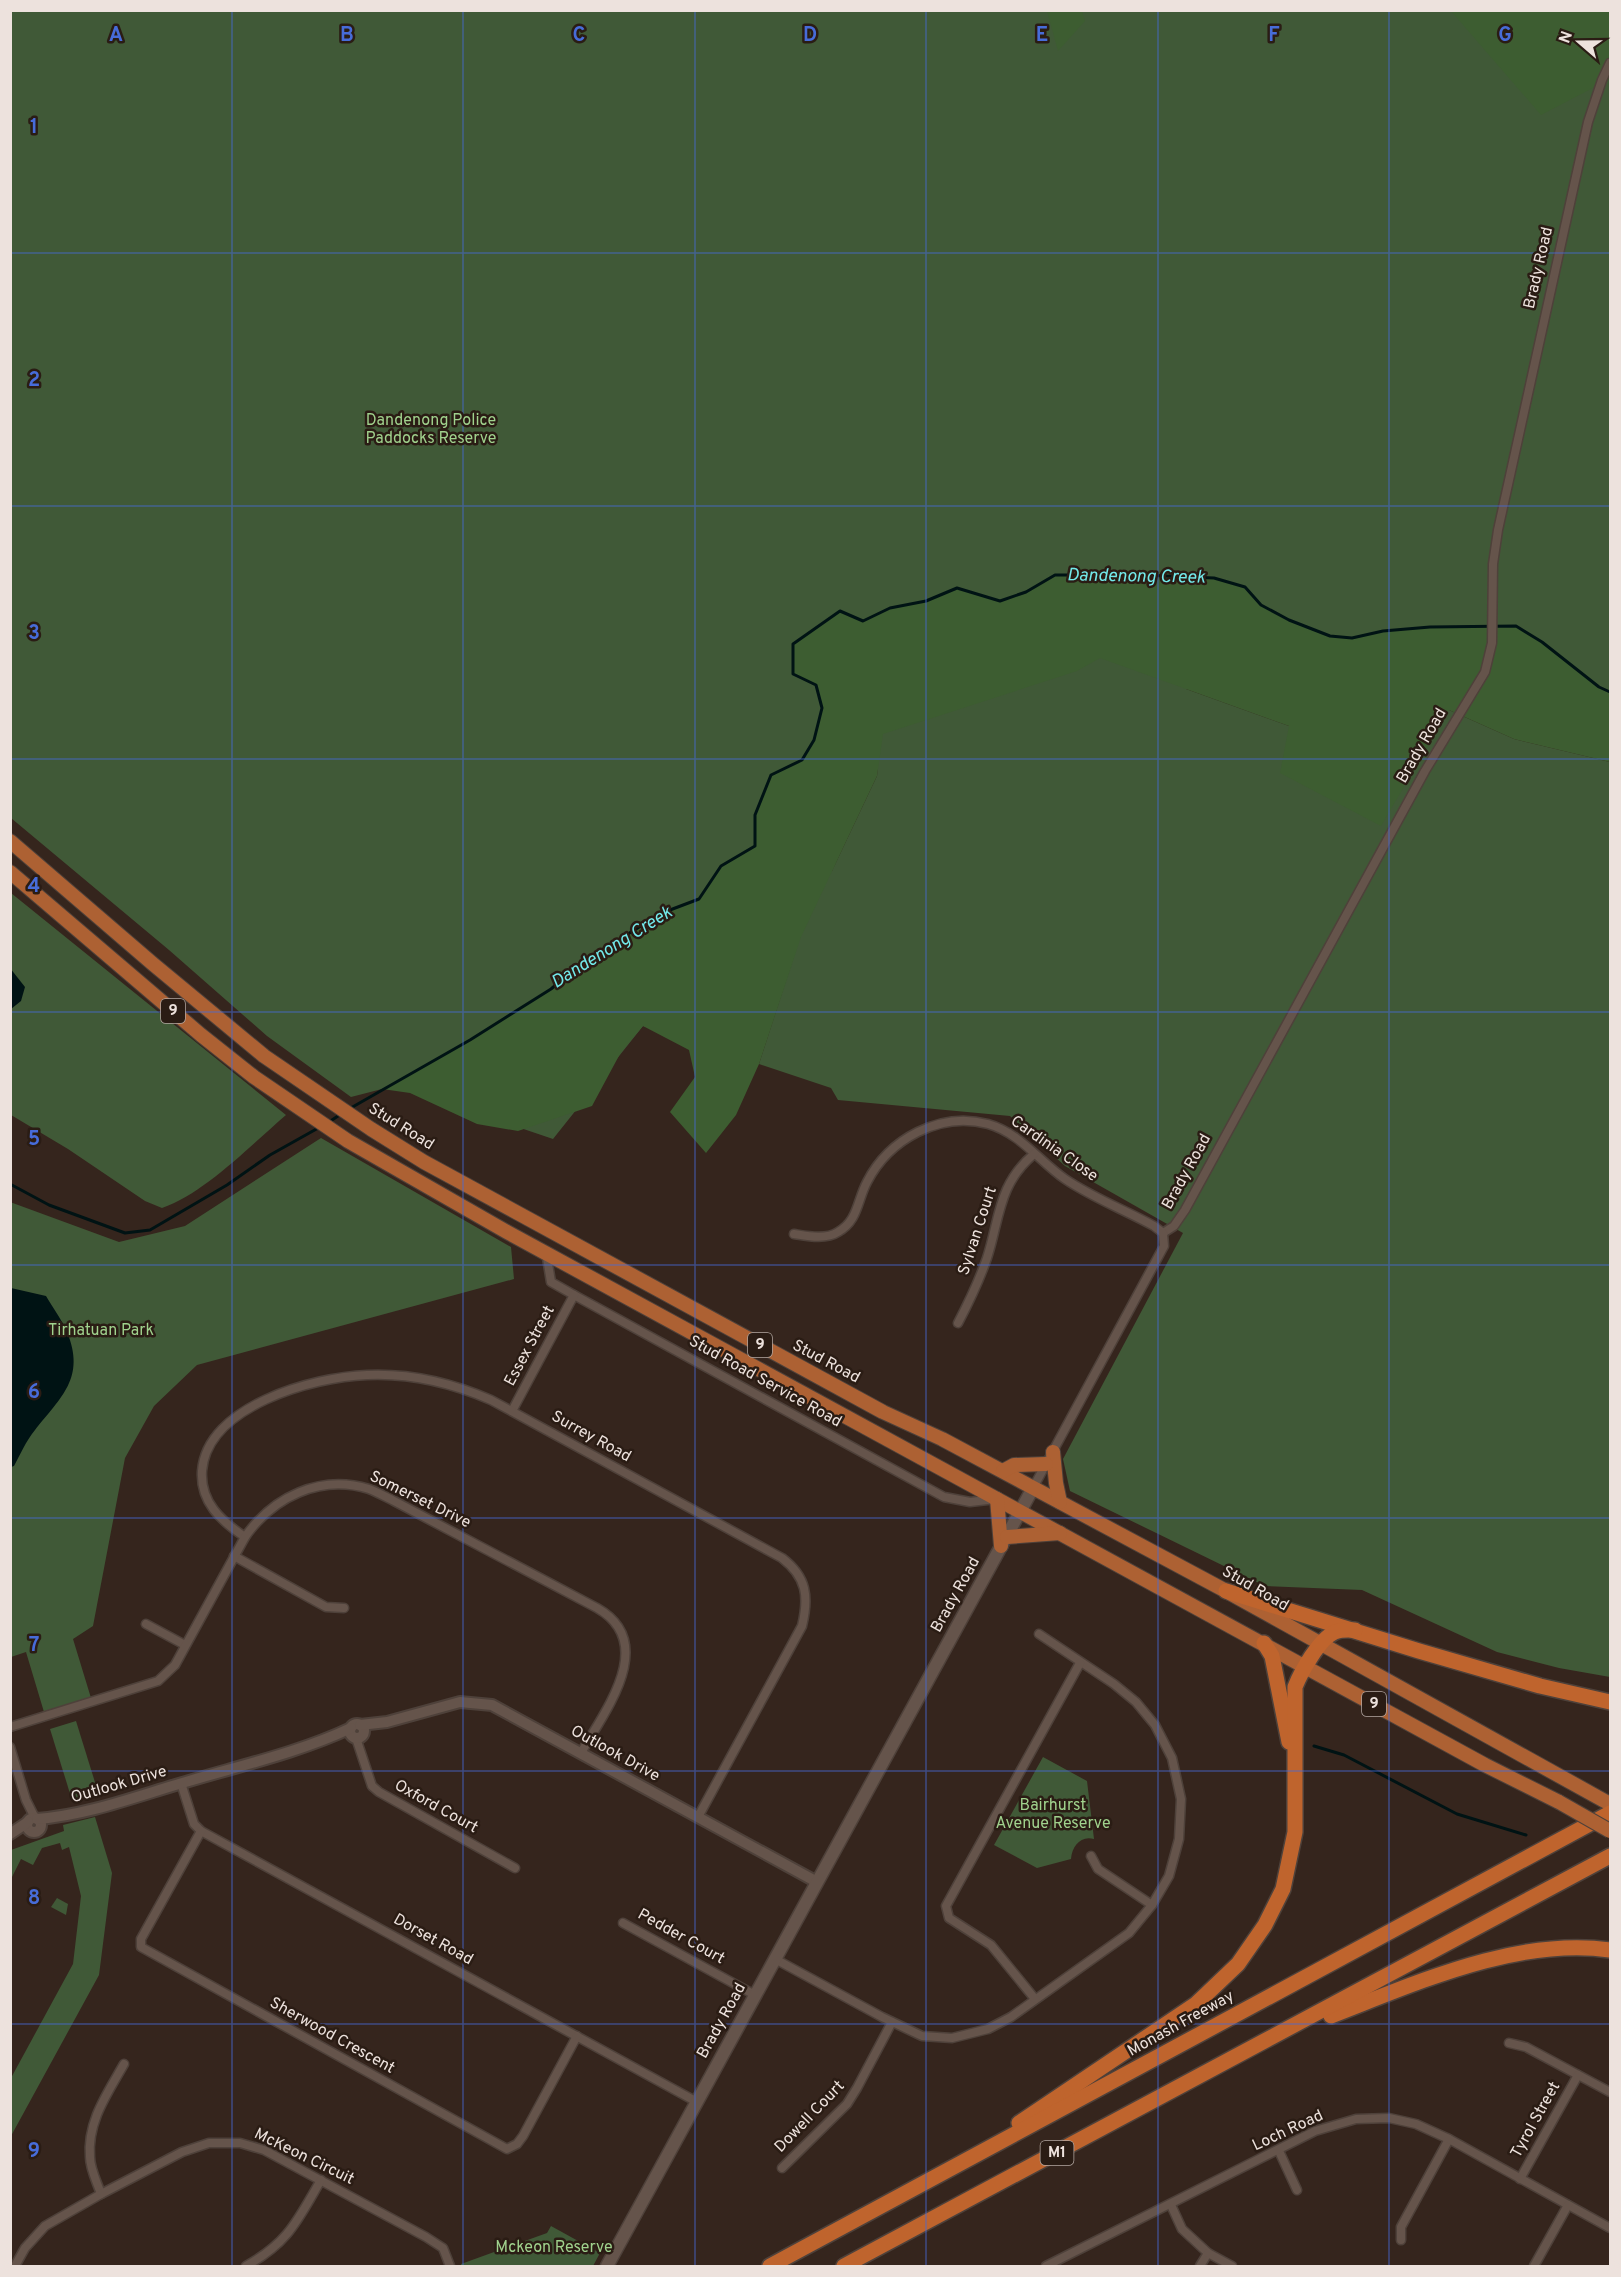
<svg xmlns="http://www.w3.org/2000/svg" width="1621" height="2277" font-family="Overpass,sans-serif">
  <rect width="100%" height="100%" fill="#35251d"/>
  <!-- green -->
  <g fill="#405937" fill-rule="evenodd">
    <path d="M10,11h1600v681l-11,-5 -57,-45 -26,-16h-44l-89,5 -31,7 -26,-3 -140,54 103,37 160,-16 65,29 96,23v915l-51,-9 -62,-16 -135,-62 -97,-4 -195,-95 -7,-32 120,-226 -118,-67 -55,-50 -172,-16 -7,-12 -72,-24 35,-108 -46,104 -105,-34 -90,113 -126,-43 -24,-18 -21,11 -31,8 -84,-61 -98,-86 -158,-132zM878,766l-1,10 -45,95z"/>
    <path d="M11,893l275,222c-35,30 -82,79 -124,93l-17,-7 -77,-52 -57,-34z"/>
    <path d="M321,1138l190,109 3,32 -317,86 -43,41 -29,52 -32,168 -20,13 18,59 -47,14 -18,-60 -15,5 -1,-455 109,40 66,-16z"/>
    <path d="M76,1721l22,71 -26,8 -22,-71z"/>
    <path d="M1043,1757l44,24 7,58c-13,-4 -22,7 -23,20l-34,9 -43,-23z"/>
    <path d="M95,1817l17,56 -13,102 -88,161v-58l62,-114 8,-68 -12,-49 -7,3 -2,-7 -18,5 -9,17 -12,-6 -10,20v-29l53,-19 -1,-6z"/>
    <path d="M57,1898l11,6 -2,11 -15,-8z"/>
    <path d="M551,2226l49,27 -7,13h-132v-2l86,-31z"/>
  </g>
  <!-- forest -->
  <g fill="#3d5d31">
    <path d="M1047,11h35l3,10 -27,30z"/>
    <path d="M1451,11h159v68l-69,36z"/>
    <path d="M1055,575h86l73,3 31,9 16,18 28,15 41,16 22,2 31,-7 47,-4 86,-1 26,16 57,45 11,5v70l-96,-23 -65,-29 -68,116 -101,-53 9,-47 -189,-68 -23,13 -194,63 -6,42 -76,161 -42,127 -23,51 -30,38 -36,-41 25,-35 -6,-27 -46,-24 -22,26 -29,54 -74,25 -41,-7 -67,-31 -28,-4 88,-49 81,-51 33,-28 78,-48 37,-14 22,-33 34,-20v-31l16,-40 31,-15 12,-20 8,-32 -6,-23 -23,-11v-30l47,-33 23,9 27,-12 36,-7 33,-12 41,12 26,-9z"/>
  </g>
  <!-- water -->
  <g fill="#001314">
    <path d="M10,968l15,19 -4,14 -10,8z"/>
    <path d="M11,1288l35,8c7,12 16,24 21,36 19,46 -6,65 -32,98 -9,11 -15,25 -21,36l-3,1z"/>
  </g>
  <g fill="none" stroke-linecap="round" stroke-linejoin="round">
    <!-- stream -->
    <g stroke="#001314" stroke-width="3">
      <path d="M349,1109l121,-69 81,-51 33,-28 78,-48 37,-14 22,-33 34,-20v-31l16,-40 31,-15 12,-20 8,-32 -6,-23 -23,-11v-30l47,-33 23,10 27,-13 36,-7 31,-13 43,13 26,-9 29,-17h86l73,3 31,9 16,18 28,15 41,16 22,2 31,-7 47,-4 86,-1 26,16 57,45 11,5"/>
      <path d="M329,1122l12,-8"/>
      <path d="M10,1184l39,21 76,28 25,-3 77,-45 43,-30 50,-28"/>
      <path d="M1314,1746l30,9 113,59 69,21"/>
    </g>
    <!-- minor casing -->
    <g stroke="#4e413a" stroke-width="11">
      <g id="minor">
        <path d="M1163,1233l11,-7 11,-16 240,-439 60,-99 7,-29 1,-79 5,-34 90,-408 14,-42 8,-17"/>
        <path d="M794,1234c13,2 32,6 44,-2 20,-11 19,-31 29,-50 22,-43 73,-71 121,-58 32,9 51,37 77,55 28,19 60,31 89,47l9,7"/>
        <path d="M546,1252l5,30 23,13 370,202 26,5 26,-3"/>
        <path d="M958,1323c11,-21 21,-42 29,-65 13,-40 11,-74 47,-104"/>
        <path d="M512,1411l62,-116"/>
        <path d="M1033,1488l131,-242 -1,-13"/>
        <path d="M245,1537c-24,-16 -45,-35 -43,-66 5,-65 111,-94 165,-96 44,-2 85,8 124,25l291,158c25,19 27,39 20,68l-104,191"/>
        <path d="M234,1556l92,51 18,1"/>
        <path d="M146,1624l39,21"/>
        <path d="M10,1727l148,-46 17,-16 70,-128c28,-40 75,-63 124,-48 8,3 17,8 25,12l203,107c62,35 7,104 -16,145"/>
        <path d="M356,1738l16,48 7,6 136,76"/>
        <path d="M10,1747l16,53 9,18"/>
        <path d="M181,1783l13,41 7,7 496,271"/>
        <path d="M201,1831l-60,108v8l366,202 10,-5 6,-8 54,-100"/>
        <path d="M1091,1856l7,13 54,36"/>
        <path d="M623,1923l132,72"/>
        <path d="M775,1959l107,58 40,19 30,2 36,-9 23,-12 118,-84 23,-28 17,-29 10,-37 2,-40 -9,-41 -17,-33 -19,-23 -22,-18 -75,-50"/>
        <path d="M1035,1999l-44,-54 -42,-27 -3,-12 134,-243"/>
        <path d="M1509,2043l17,4 84,45"/>
        <path d="M1279,2151l18,39"/>
        <path d="M782,2168l65,-64 10,-16 35,-66"/>
        <path d="M1520,2179l58,-104"/>
        <path d="M101,2194c-4,-12 -11,-25 -11,-37 -3,-35 17,-63 34,-93"/>
        <path d="M1171,2205l11,24 26,24 -8,13"/>
        <path d="M1401,2240v-13l48,-88"/>
        <path d="M1208,2253l24,13"/>
        <path d="M15,2266l10,-18 20,-22 56,-32 81,-42 27,-9h31l24,7 162,87 17,11 7,18"/>
        <path d="M246,2266c43,-24 51,-45 75,-86"/>
        <path d="M1046,2266l269,-135 41,-12 33,-1 27,6 33,15 161,89"/>
        <path d="M1534,2266l34,-61"/>
      </g>
    </g>
    <!-- tertiary casing -->
    <g stroke="#4e413a" stroke-width="14">
      <g id="tertiary">
        <circle cx="357" cy="1731" r="7"/>
        <path d="M360,1725l27,-3 73,-20 32,3 325,177"/>
        <circle cx="34" cy="1825" r="7"/>
        <path d="M37,1819c52,-4 103,-24 152,-38 54,-16 111,-29 162,-53"/>
        <path d="M10,1834l18,-12"/>
      </g>
    </g>
    <!-- secondary casing -->
    <g stroke="#4e413a" stroke-width="15">
      <path id="secondary" d="M607,2266l426,-778"/>
    </g>
    <!-- trunk casing -->
    <g stroke="#4e413a" stroke-width="16">
      <g id="trunk">
        <path d="M10,841l143,123 111,92 107,73 53,33 459,250 59,27 284,152 384,213"/>
        <path d="M10,872l191,163 53,42 94,64 159,91 978,533 74,37"/>
        <path d="M1053,1452l3,31 4,19"/>
        <path d="M1003,1471l11,-6 32,-1"/>
        <path d="M997,1499l4,47"/>
        <path d="M1007,1537l53,-4"/>
      </g>
    </g>
    <!-- motorway casing -->
    <g stroke="#4e413a" stroke-width="18">
      <g id="motorway">
        <path d="M1226,1591l193,60 121,35 70,16"/>
        <path d="M1264,1643l8,13 17,86"/>
        <path d="M1331,2016c86,-33 185,-79 279,-66"/>
        <path d="M1019,2123l177,-119 42,-40 27,-39 18,-36 12,-57v-145c6,-15 24,-48 40,-55 6,-3 14,-2 20,-2"/>
        <path d="M770,2266l840,-453"/>
        <path d="M844,2266l766,-410"/>
      </g>
    </g>
    <!-- minor -->
    <use href="#minor" stroke="#65544b" stroke-width="8"/>
    <!-- tertiary -->
    <use href="#tertiary" stroke="#65544b" stroke-width="10"/>
    <!-- secondary -->
    <use href="#secondary" stroke="#65544b" stroke-width="12"/>
    <!-- trunk -->
    <use href="#trunk" stroke="#ad6133" stroke-width="14"/>
    <!-- motorway -->
    <use href="#motorway" stroke="#bf642d" stroke-width="15"/>
    <!-- trunk-bridge casing -->
    <g stroke="#4e413a" stroke-width="16" stroke-linecap="butt">
      <path id="trunk-bridge" d="M1559,1802l51,29"/>
    </g>
    <!-- trunk-bridge -->
    <use href="#trunk-bridge" stroke="#ad6133" stroke-width="14"/>
  </g>
  <!-- grid -->
  <path fill="none" stroke="#476cd9" stroke-width="1.5" stroke-opacity="0.55" d="M232,10v2256M463,10v2256M695,10v2256M926,10v2256M1158,10v2256M1389,10v2256M10,253h1600M10,506h1600M10,759h1600M10,1012h1600M10,1265h1600M10,1518h1600M10,1771h1600M10,2024h1600"/>
  <g text-anchor="middle" dominant-baseline="central" stroke-width="5" stroke-linejoin="round" paint-order="stroke">
    <!-- shield labels -->
    <g fill="#2a1c14" stroke="#b2a7a1" stroke-width="1.5">
      <rect x="161" y="999" width="24" height="24" rx="4.5"/>
      <rect x="748" y="1333" width="24" height="24" rx="4.5"/>
      <rect x="1362" y="1692" width="24" height="24" rx="4.5"/>
      <rect x="1040.5" y="2141" width="33" height="24" rx="4.5"/>
    </g>
    <g font-size="15" font-weight="bold" fill="#ede2dd">
      <text x="173" y="1011">9</text>
      <text x="760" y="1345">9</text>
      <text x="1374" y="1704">9</text>
      <text x="1057" y="2153">M1</text>
    </g>
    <!-- street labels -->
    <g font-size="16" fill="#ede2dd" stroke="#2a1c14">
      <text transform="translate(1539 268) rotate(-77)">Brady Road</text>
      <text transform="translate(1422 746) rotate(-60)">Brady Road</text>
      <text transform="translate(401 1127) rotate(32)">Stud Road</text>
      <text transform="translate(1054 1149) rotate(35)">Cardinia Close</text>
      <text transform="translate(1187 1172) rotate(-61)">Brady Road</text>
      <text transform="translate(978 1231) rotate(-72)">Sylvan Court</text>
      <text transform="translate(530 1346) rotate(-62)">Essex Street</text>
      <text transform="translate(826 1362) rotate(28)">Stud Road</text>
      <text transform="translate(765 1382) rotate(29)">Stud Road Service Road</text>
      <text transform="translate(591 1437) rotate(29)">Surrey Road</text>
      <text transform="translate(420 1500) rotate(26)">Somerset Drive</text>
      <text transform="translate(1255 1589) rotate(30)">Stud Road</text>
      <text transform="translate(956 1595) rotate(-61)">Brady Road</text>
      <text transform="translate(615 1754) rotate(29)">Outlook Drive</text>
      <text transform="translate(119 1785) rotate(-16)">Outlook Drive</text>
      <text transform="translate(436 1807) rotate(29)">Oxford Court</text>
      <text transform="translate(681 1937) rotate(29)">Pedder Court</text>
      <text transform="translate(433 1940) rotate(29)">Dorset Road</text>
      <text transform="translate(722 2021) rotate(-61)">Brady Road</text>
      <text transform="translate(1181 2024) rotate(-29)">Monash Freeway</text>
      <text transform="translate(332 2036) rotate(29)">Sherwood Crescent</text>
      <text transform="translate(810 2117) rotate(-46)">Dowell Court</text>
      <text transform="translate(1536 2120) rotate(-61)">Tyrol Street</text>
      <text transform="translate(1288 2131) rotate(-25)">Loch Road</text>
      <text transform="translate(304 2157) rotate(26)">McKeon Circuit</text>
    </g>
    <!-- park labels -->
    <g font-size="16" fill="#a0d28d" stroke="#2a1c14">
      <text x="431" y="421">Dandenong Police<tspan x="431" dy="18">Paddocks Reserve</tspan></text>
      <text x="101" y="1331">Tirhatuan Park</text>
      <text x="1053" y="1806">Bairhurst<tspan x="1053" dy="18">Avenue Reserve</tspan></text>
      <text x="554" y="2248">Mckeon Reserve</text>
    </g>
    <!-- water labels -->
    <g font-size="18" font-style="italic" fill="#73eaeb" stroke="#2a1c14">
      <text transform="translate(1136 577) rotate(1)">Dandenong Creek</text>
      <text transform="translate(612 948) rotate(-32)">Dandenong Creek</text>
    </g>
  </g>
  <g font-size="20" text-anchor="middle" font-weight="bold" fill="#476cd9" stroke="#2a1c14" stroke-width="5" stroke-linejoin="round" paint-order="stroke">
    <text x="116" y="41">A</text>
    <text x="347" y="41">B</text>
    <text x="579" y="41">C</text>
    <text x="810" y="41">D</text>
    <text x="1042" y="41">E</text>
    <text x="1274" y="41">F</text>
    <text x="1505" y="41">G</text>
    <text x="34" y="133">1</text>
    <text x="34" y="386">2</text>
    <text x="34" y="639">3</text>
    <text x="34" y="892">4</text>
    <text x="34" y="1145">5</text>
    <text x="34" y="1398">6</text>
    <text x="34" y="1651">7</text>
    <text x="34" y="1904">8</text>
    <text x="34" y="2157">9</text>
  </g>
  <!-- border -->
  <rect width="1621" height="2277" fill="none" stroke="#ede2dd" stroke-width="24"/>
  <!-- north arrow -->
  <g transform="translate(1579 42) rotate(290)" stroke="#2a1c14" stroke-width="4.5" paint-order="stroke">
  <path d="M0-4.5L10 22L0 15L-10 22Z" fill="#ede2dd"/>
  <text y="-9" font-size="16" font-weight="bold" text-anchor="middle" fill="#ede2dd">N</text>
  </g>
</svg>
